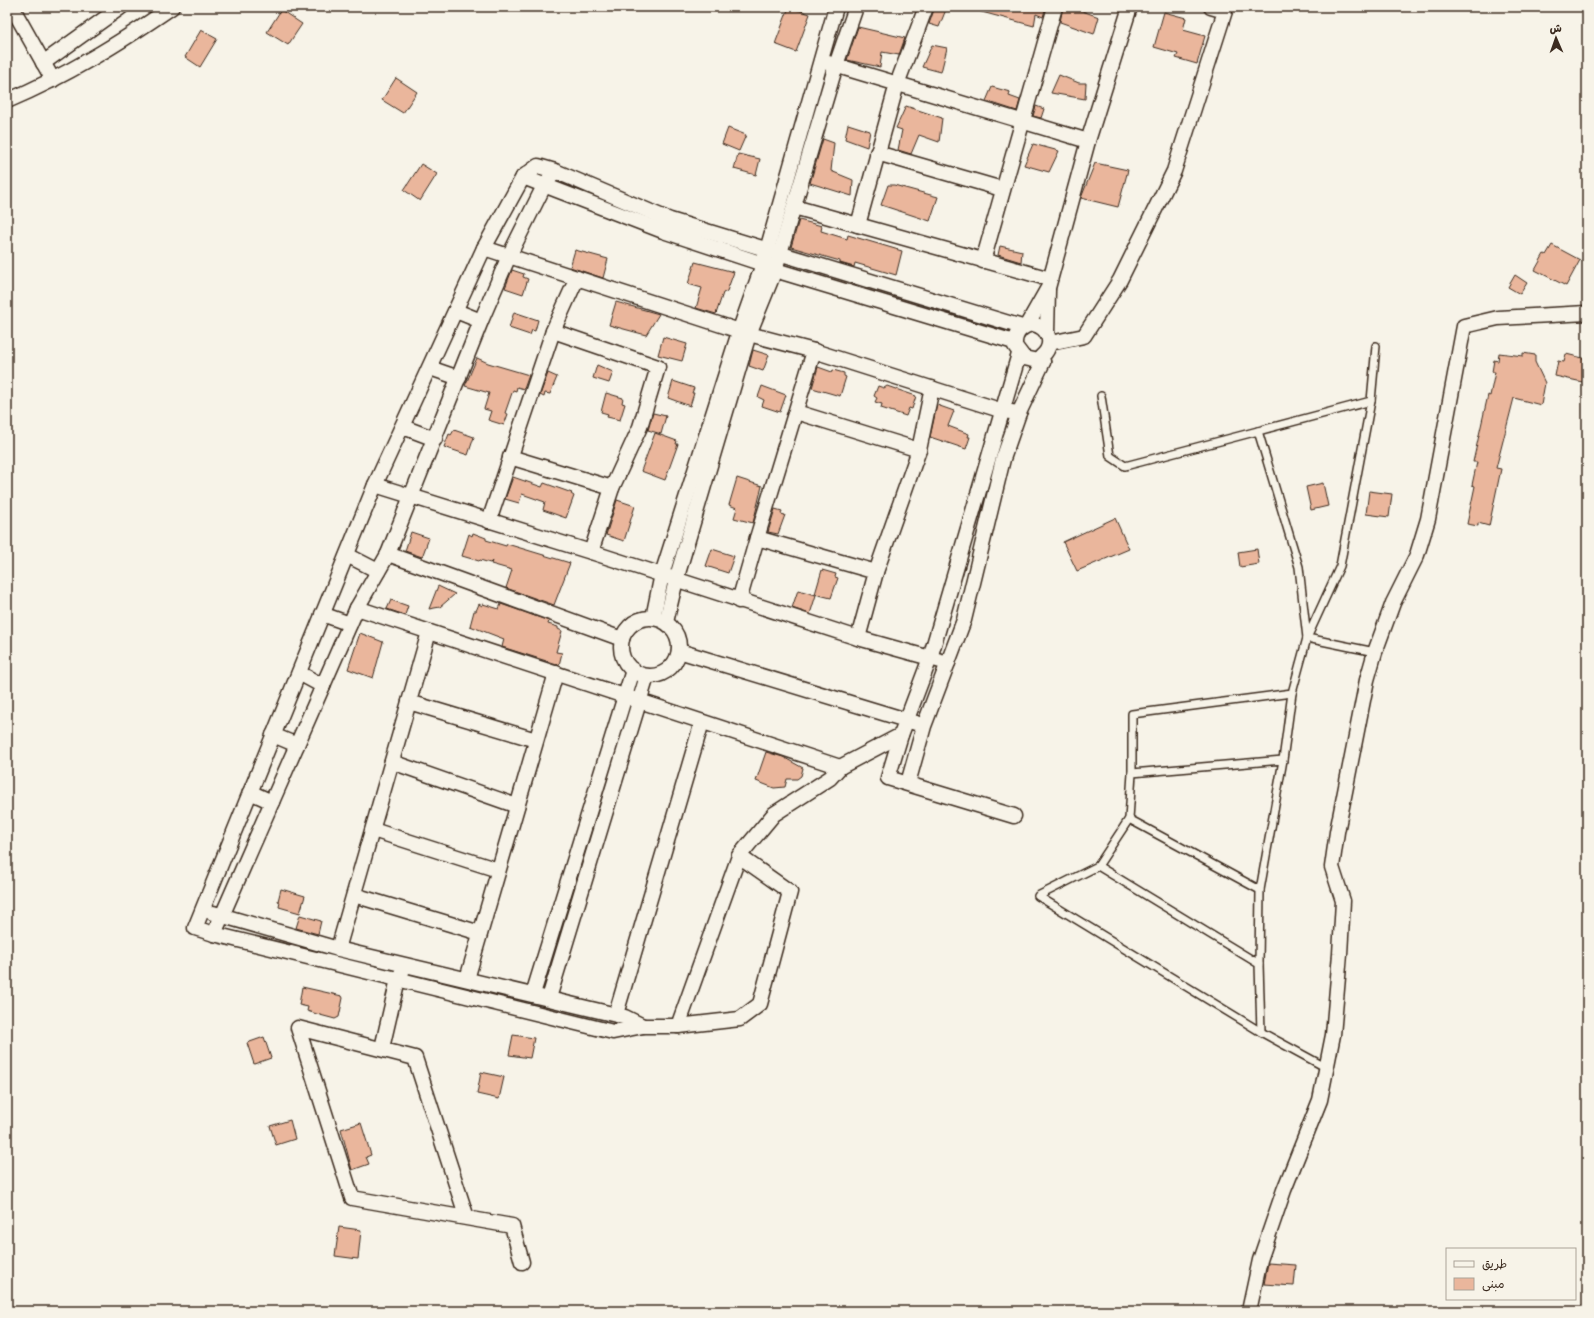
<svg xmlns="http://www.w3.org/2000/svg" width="1594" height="1318" font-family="'Architects Daughter','Playpen Sans Arabic',sans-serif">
  <rect width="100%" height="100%" fill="#f7f3e8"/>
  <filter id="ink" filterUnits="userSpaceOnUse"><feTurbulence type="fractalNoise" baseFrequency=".025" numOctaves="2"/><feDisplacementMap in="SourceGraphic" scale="8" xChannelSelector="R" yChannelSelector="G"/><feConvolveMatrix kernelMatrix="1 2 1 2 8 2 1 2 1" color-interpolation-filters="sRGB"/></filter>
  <g filter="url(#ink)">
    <!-- building -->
    <g fill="#eab69c" stroke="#3b2a1e">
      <path d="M789,7l21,7 -14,38 -21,-8z"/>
      <path d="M935,7h12l-8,20 -10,-3z"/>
      <path d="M979,7h67l-3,10 -7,-3 -2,12 -56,-15z"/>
      <path d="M1063,7h8l28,10 -5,17 -34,-12z"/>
      <path d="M281,10l21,14 -14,21 -21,-13z"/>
      <path d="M1164,12l22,6 -3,12 22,6 -8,28 -21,-6 2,-4 -24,-7z"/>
      <path d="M858,27l47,11 -6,17 -17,-3 -2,15 -33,-7z"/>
      <path d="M201,30l16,9 -17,28 -15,-10z"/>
      <path d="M932,45l15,3 -6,24 -19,-5z"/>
      <path d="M1059,75l20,8h7l-1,16 -34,-6z"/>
      <path d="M396,78l21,14 -14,21 -21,-13z"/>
      <path d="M992,87l18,5 -1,4 11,4 -3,11 -31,-10z"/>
      <path d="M906,106l36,12 -3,24 -20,-7 -8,19 -13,-4 4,-20 -6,-2z"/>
      <path d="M1036,106l8,3 -3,9 -8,-2z"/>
      <path d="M848,124l22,7 -3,16 -22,-8z"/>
      <path d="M728,128l18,7 -7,16 -17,-7z"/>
      <path d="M823,139l11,4 -3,28 22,9 -1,16 -42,-13z"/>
      <path d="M1033,144l26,7 -10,21 -25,-7z"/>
      <path d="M738,154l22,5 -4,16 -22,-6z"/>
      <path d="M1095,163l33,7 -10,37 -37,-9z"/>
      <path d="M421,164l16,10 -17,27 -16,-11z"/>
      <path d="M888,185h6l44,12 -8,24 -49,-16z"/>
      <path d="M799,220l23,6 -1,5 26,8 1,-4 54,16 -6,24 -41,-12 -1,4 -14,-4v-2l-49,-14z"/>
      <path d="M1552,245l28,15 -14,26 -31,-16 9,-16 2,1z"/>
      <path d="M1000,246l22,5 -1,11 -23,-7z"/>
      <path d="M575,250l33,9 -5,19 -33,-11z"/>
      <path d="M695,262l39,10 -7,19 -4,2 -7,21 -20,-6 6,-20 -14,-4z"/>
      <path d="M512,270l12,4 -1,3 5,2 -5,15 -18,-6z"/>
      <path d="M1515,275l12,8 -7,11 -12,-7z"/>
      <path d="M616,302l43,12 -13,21 -37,-10z"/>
      <path d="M514,312l24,8 -3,11 -3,-1 -2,5 -21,-7z"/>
      <path d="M663,337l24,7 -5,17 -24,-6z"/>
      <path d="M753,350l16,5 -6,16 -14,-5z"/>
      <path d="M1499,353l24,3v-3l12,2v7l10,21 -4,22 -27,-7 -18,70 5,1 -12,57 -11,-3v3l-11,-2 8,-38 -3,-1 5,-23h-4l15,-67 2,1 5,-24h-3l2,-12 4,1z"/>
      <path d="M1566,354l21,5v24l-32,-7 3,-15 6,1z"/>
      <path d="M477,358l11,5 41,12 -5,14 -7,-2 -1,4 -3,-1 -8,23 3,1 -4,11 -16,-5 3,-9 -7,-2 5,-16 -24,-7z"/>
      <path d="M597,365l16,7 -4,11 -16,-5z"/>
      <path d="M818,367l14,5 1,-2 11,3v3l2,1 -6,19 -28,-8z"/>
      <path d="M548,373l9,4 -7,17 -5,-1 -1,4 -4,-2z"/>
      <path d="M673,381l21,7 -2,5h2l-4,13 -22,-8z"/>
      <path d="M762,386l24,9 -6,17 -18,-6 2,-6 -6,-3z"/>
      <path d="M878,386l6,2 3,-2 29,10 -4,13 -3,-1 -3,8 -25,-8 1,-4 -7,-2 2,-4 -3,-2z"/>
      <path d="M606,393l17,5 -1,5 3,1 -5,16 -13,-3 1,-3 -7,-2z"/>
      <path d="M937,405l17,6 -6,15 21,8 -1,3h2l-4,12 -36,-12z"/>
      <path d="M653,413l13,3 -5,18 -13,-4z"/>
      <path d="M454,430l20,7 -6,18 -24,-8 5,-13 2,1z"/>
      <path d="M655,433l22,8 -1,3h2l-13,36 -24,-9z"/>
      <path d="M513,477l29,10 2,-4 28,10 -1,1 3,2 -8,22 -23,-8 2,-8 -23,-8 -3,9 -14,-4z"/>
      <path d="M737,478l25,8 -9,37 -19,-5 3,-10 -8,-3z"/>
      <path d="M1323,483l5,23 -17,4 -5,-23z"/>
      <path d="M1369,491l23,3 -3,23 -23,-3z"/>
      <path d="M617,500l18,6 -11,35 -18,-6z"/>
      <path d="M775,509l7,2 -1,3 4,1 -7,19 -10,-2z"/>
      <path d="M1115,518l14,31 -52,22 -14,-29z"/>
      <path d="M411,532l18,6 -7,19 -17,-6z"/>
      <path d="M473,533l13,5v2l20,6 1,-2 63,19 -16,42 -48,-17 6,-18 -21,-6 1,-3 -2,2 -10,-3 -1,1 -17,-5 7,-22 3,2z"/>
      <path d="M712,549l22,7 -6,17 -22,-7z"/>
      <path d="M1257,549l2,15 -19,3 -2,-15z"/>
      <path d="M822,570l14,4 -1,3 3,1 -7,20 -16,-4z"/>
      <path d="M438,586l17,8 -15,13 -11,2z"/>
      <path d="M798,590l18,5 -6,19 -18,-6z"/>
      <path d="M391,600l17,6 -3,9 -18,-6z"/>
      <path d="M479,604l3,2 1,-2 16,5 2,-5 48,17 -1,3 10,3v2l4,2 -6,21 6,1 -3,12 -57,-18 2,-8 -34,-13 4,-15h2z"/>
      <path d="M360,633l23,9 -10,36 -25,-9z"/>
      <path d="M766,752l17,5 20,11 -2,8 -4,3h-10l-2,8 -11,1 -18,-7z"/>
      <path d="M281,889l24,7 -5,17 -21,-6 1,-5 -2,-1z"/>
      <path d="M300,915l21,6 -3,13 -22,-6z"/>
      <path d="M302,987l40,9 1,2 -4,19 -4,2 -15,-4 -13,-4 1,-4 -9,-2z"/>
      <path d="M513,1035l21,3 -4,20 -21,-3z"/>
      <path d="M264,1037l7,21 -17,6 -7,-21z"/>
      <path d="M481,1072l23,5 -5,22 -22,-5z"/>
      <path d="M290,1120l5,19 -19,6 -6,-19z"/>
      <path d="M361,1123l10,32 -5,2 3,7 -17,6 -11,-41z"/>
      <path d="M339,1227l22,3 -3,29 -23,-3z"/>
      <path d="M1268,1263l28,2 -2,21 -30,-2z"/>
    </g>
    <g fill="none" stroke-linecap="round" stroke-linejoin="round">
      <!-- service casing -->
      <g stroke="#3b2a1e" stroke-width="10">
        <g id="service">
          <path d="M1101,396l9,60 15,10 133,-35 41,136 8,71"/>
          <path d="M1258,431l113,-30 5,-55"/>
          <path d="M1307,638l33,-72 31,-165"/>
          <path d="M1283,760l9,-67"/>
          <path d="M1132,773l151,-13 -23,130"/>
          <path d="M1129,819l131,71 -1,74"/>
          <path d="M1098,866l161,98 2,68"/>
          <path d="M1327,1068l-66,-36 -223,-136 60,-30 31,-47 3,-46v-59l160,-21 15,-55 68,14"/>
        </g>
      </g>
      <!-- minor casing -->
      <g stroke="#3b2a1e" stroke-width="17">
        <g id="minor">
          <path d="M12,7l41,73"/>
          <path d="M43,63l78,-56"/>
          <path d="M828,63l260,78"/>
          <path d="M7,101c61,-26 111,-57 165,-94"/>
          <path d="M877,153l125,36"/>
          <path d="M523,177l140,54 100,33 12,6 239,72"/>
          <path d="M794,207l256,72"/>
          <path d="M858,225l39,-141 29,-77"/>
          <path d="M484,248l265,86 65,17 189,60 16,2"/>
          <path d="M983,261l72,-254"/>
          <path d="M456,311l25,10"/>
          <path d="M1033,324c17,4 22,22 8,33l2,5 -19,-4 -9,-12c-1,-12 5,-20 18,-22z"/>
          <path d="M1027,325l21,-37 40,-147 42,-134"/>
          <path d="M553,331l105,36 -18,60 -28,61 -21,64"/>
          <path d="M1047,333l1,-43"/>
          <path d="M1050,343l34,-7 36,-56 54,-109 51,-160 -14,-4"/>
          <path d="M430,368l29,10"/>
          <path d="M796,412l123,38"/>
          <path d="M403,427l32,12"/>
          <path d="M510,457l102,31"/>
          <path d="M375,485l216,67 267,86 90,25"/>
          <path d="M489,521l64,-190 24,-53"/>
          <path d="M757,538l119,34"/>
          <path d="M388,554l234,85"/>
          <path d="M347,555l31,16"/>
          <path d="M739,601l18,-63 57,-187"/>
          <path d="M357,608l483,159"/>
          <path d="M322,614l28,10"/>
          <circle cx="650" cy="647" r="29"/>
          <path d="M653,618l9,-44 78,-245 23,-65 73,-257"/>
          <path d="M666,622l10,-42 73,-246 26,-64 61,-205 20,-58"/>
          <path d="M858,638l18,-66 43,-122 13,-62"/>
          <path d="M679,651l237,72"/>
          <path d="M299,673l24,13"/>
          <path d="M409,702l127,38"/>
          <path d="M273,735l24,10"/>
          <path d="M392,762l125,44"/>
          <path d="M908,783l16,-57 40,-106 39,-161 16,-46 24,-51"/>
          <path d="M250,792l22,10"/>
          <path d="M1014,816l-126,-38 13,-43 29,-77 89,-304"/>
          <path d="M373,830l125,40"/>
          <path d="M739,856l51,36 -30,112 -20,15 -62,7h-35l-30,6 -399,-98 -19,-6 180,-443 109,-237 39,-71 15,-11 17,5 115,49 352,107"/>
          <path d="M354,895l126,38"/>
          <path d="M213,913l125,36 287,68 18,9"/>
          <path d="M214,934l143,-326 31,-54 93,-233 28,-65 35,-70 11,-15"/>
          <path d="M338,949l91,-317"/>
          <path d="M467,979l89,-306"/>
          <path d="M533,994l100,-324"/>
          <path d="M549,998l98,-322"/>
          <path d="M616,1014l86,-292"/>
          <path d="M678,1026l61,-170 35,-42 56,-36 10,-11 61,-32"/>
          <path d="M382,1048l16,-69 4,-7"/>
          <path d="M467,1218l-52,-160 -117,-30 54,170 160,28 10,36"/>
          <path d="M1249,1311l11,-51 24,-70 36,-90 13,-65 7,-81 3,-53 -11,-34 5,-35 30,-152 8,-28 18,-49 24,-48 11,-36 36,-193 34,-8 89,-5"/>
        </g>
      </g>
      <!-- service -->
      <use href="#service" stroke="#f7f3e8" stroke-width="7"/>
      <!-- minor -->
      <use href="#minor" stroke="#f7f3e8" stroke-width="14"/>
    </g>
  </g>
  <!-- margin -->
  <rect width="1594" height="1318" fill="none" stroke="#f7f3e8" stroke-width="24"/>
  <rect x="12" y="12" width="1570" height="1294" fill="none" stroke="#3b2a1e" stroke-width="1.5" filter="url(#ink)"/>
  <!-- legend -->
  <rect x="1446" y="1248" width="130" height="52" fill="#f7f3e8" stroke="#aca397"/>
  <rect x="1454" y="1261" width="20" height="6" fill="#f7f3e8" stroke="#aca397"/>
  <text x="1482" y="1268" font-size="12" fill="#3b2a1e">طريق</text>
  <rect x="1454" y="1278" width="20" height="12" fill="#eab69c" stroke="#aca397"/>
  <text x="1482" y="1288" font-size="12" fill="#3b2a1e">مبنى</text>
  <!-- north arrow -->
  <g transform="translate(1556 38) rotate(358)" stroke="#f7f3e8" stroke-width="3" paint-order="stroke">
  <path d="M0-3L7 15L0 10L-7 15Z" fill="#3b2a1e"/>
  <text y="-6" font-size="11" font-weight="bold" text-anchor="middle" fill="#3b2a1e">ش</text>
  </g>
</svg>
